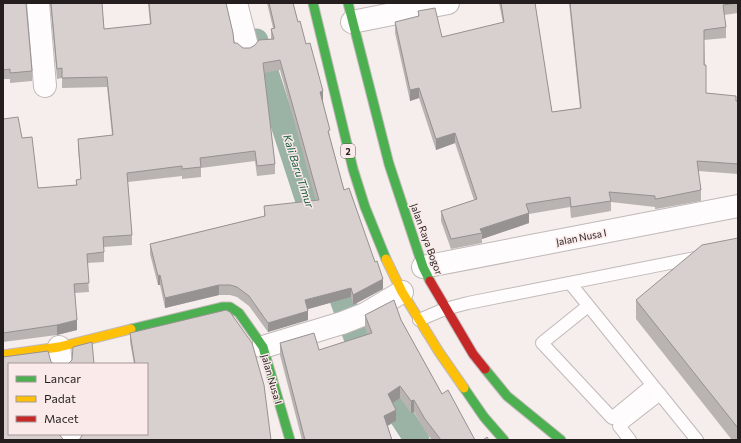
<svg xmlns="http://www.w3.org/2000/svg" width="741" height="443" font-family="Commissioner,sans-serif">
  <rect width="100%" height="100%" fill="#f6eeed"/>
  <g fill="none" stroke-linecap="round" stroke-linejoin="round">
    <!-- canal -->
    <g stroke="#9ab3a4" stroke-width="25">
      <path d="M256,41l63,194"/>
      <path d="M331,269l33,90 53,81"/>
    </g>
    <!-- lane casing -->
    <g stroke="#c0b9b8" stroke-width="14">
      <g id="lane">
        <path d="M570,283l127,157"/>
        <path d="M588,306l-46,37 70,75 40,-33"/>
        <path d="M419,320l26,-11 23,-6 232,-46"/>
        <path d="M630,440l-11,-14 41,-32"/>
      </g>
    </g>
    <!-- street casing -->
    <g stroke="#c0b9b8" stroke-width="24">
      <g id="street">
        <path d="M38,3l7,83"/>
        <path d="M236,3l11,43"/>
        <path d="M352,22l96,-19"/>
        <path d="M423,267l315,-61"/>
        <path d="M59,347l2,17"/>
        <path d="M263,347l79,-24 23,-9 37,-22"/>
        <path d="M70,434l1,6"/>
      </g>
    </g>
    <!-- fast casing -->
    <g stroke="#c0b9b8" stroke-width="11">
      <g id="fast">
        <path d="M313,3l40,166 12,38 21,52"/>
        <path d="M348,3l41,161 34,103 7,14"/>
        <path d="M131,329l91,-22h8l9,6 24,34 27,93"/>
        <path d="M485,369l22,27 54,44"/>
        <path d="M464,388l20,29 20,23"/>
      </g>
    </g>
    <!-- slow casing -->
    <g stroke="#c0b9b8" stroke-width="11">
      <g id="slow">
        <path d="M386,259l16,33 37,60 25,36"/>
        <path d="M3,355l56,-8 72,-18"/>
      </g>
    </g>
    <!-- jam casing -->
    <g stroke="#c0b9b8" stroke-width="11">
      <path id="jam" d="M430,281l43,73 12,15"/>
    </g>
    <!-- lane -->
    <use href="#lane" stroke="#fefcfc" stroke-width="12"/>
    <!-- street -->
    <use href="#street" stroke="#fefcfc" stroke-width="22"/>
    <!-- fast -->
    <use href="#fast" stroke="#4caf50" stroke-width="9"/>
    <!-- slow -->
    <use href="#slow" stroke="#ffc107" stroke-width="9"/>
    <!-- jam -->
    <use href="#jam" stroke="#c62828" stroke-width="9"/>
  </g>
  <!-- wall -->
  <g fill="#b9b3b2">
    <path d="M3,3l29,68v10l-22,2v-4h-7z"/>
    <path d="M50,3h52l2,26 46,-5 -2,-21h78l8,40 9,5h7l21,-9v-10l2,-1 -6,-25h26l5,19 25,79 7,36 14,53 39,99 -30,16 -2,-8 -44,12 1,11 -40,12 -19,-26 -12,-9 -7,-2h-11l-54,13 -5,-23h-2l-8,-31v-10l114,-28v-10l52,-5 -36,-131 -16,3 11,91v10l-18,2 -2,-15 -54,7v9l-19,2v-3l-54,6 4,53v10l-28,2v15l-17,1 2,29 -14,1 2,37 -20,5 -54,7v-223l19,19 16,50 38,-3v-5h5l-3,-31v-10l34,-4 -5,-48 -45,1v-10l-5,1z"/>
    <path d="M499,3h36l17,109 28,-4 -11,-105h169v10l-14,2 2,12v11l-22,2 2,53 32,8v73l-40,-3 3,19v11l-45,8h-1v-2l-44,-5v9l-40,7 -1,-11 -41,7v9l-47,16v4l-31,6 -10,-28v-10l33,-11 -19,-57 -19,7 -17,-52 -9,3 -15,-68v-11l23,-5v-6l24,26 61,-14z"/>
    <path d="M738,238v202h-6l-96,-121v-19z"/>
    <path d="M365,315l36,5 41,74 33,46h-43l-7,-9 -11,-19 -3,1 -11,-15 -8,5 4,18 -8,5 4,14h-90l-22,-85v-12l39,7 49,-16 -3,-7z"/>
    <path d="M130,333l141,107 -189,-5v-1h65v-70h-13l-4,-22z"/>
  </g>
  <!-- shaded-wall -->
  <g fill="#969291">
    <path d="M419,88v10l-9,3v-11z"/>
    <path d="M323,91v10h-3v-9z"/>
    <path d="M455,133v10l-19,7v-11z"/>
    <path d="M529,213v10l-47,16v-6l-2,-4z"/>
    <path d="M160,275v10h-2v-9z"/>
    <path d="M383,279v10l-30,16v-10z"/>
    <path d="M219,285v10l-54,13v-10z"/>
    <path d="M351,288v9l-46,13v-10z"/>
    <path d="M308,311v9l-40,12v-9z"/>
    <path d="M77,320v10l-20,5v-10z"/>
    <path d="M400,386v12l-12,8v-12z"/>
    <path d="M414,400v12l-3,1v-12z"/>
    <path d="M396,410v11l-12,6v-11z"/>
  </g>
  <!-- building -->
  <g fill="#d7d0cf" stroke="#969291">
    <path d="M3,3h23l6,68 -22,2v-4l-7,1z"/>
    <path d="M51,3h51l2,26 47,-5 -2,-21h77l7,30 1,10h3l6,5h7l5,-3 4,-5 15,-1 -3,-10 4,-1 -6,-25h24l5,19 2,-1 6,23 4,-1 13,48 -3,1 10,38 -2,1 16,59 5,-2 26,74 2,-1 6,18 -30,16 -2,-7 -46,12 3,11 -40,12 -19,-27 -12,-9 -7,-2h-11l-54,13 -5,-23 -2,1 -8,-32 115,-28 -1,-10 55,-6 -39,-140 -17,3 12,101 -18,2 -2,-15 -55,7 1,9 -19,2v-3l-55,7 5,62 -29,2 1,15 -17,2 2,29 -15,1 3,36 -20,5 -54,8v-214l15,-2 4,21 10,-1 6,51 39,-3 -1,-5 5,-1 -3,-40 35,-4 -6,-58 -45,1v-10l-5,1z"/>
    <path d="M501,3h34l17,109 29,-4 -11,-105h167l-14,2 3,22 -22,3v35h2v28l30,3v5h2v63l-41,-3 4,29 -45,9h-1v-3l-46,-4 2,9 -40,6 -1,-10 -44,7 3,9 -49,16 2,4 -31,6 -10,-28 36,-12 -22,-66 -19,6 -17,-51 -9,2 -15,-68 24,-6 -1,-5 17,-3 7,29 62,-15z"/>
    <path d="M738,238v190l-102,-128 66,-55z"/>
    <path d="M394,300l7,20 41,74 6,-4 27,50h-34l-16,-21 -11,-19 -3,1 -11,-15 -12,8 8,16 -12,6 8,24h-87l-25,-97 34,-10 5,17 53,-17 -7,-18z"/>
    <path d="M226,310l4,2 22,31 12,42 7,55h-192l4,-6h64v-70h-12l-5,-31z"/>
    <path d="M92,342l2,22h-26l4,-4 1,-13z"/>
    <path d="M48,351l3,11 3,2h-45v70h50l3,4 2,2h-61v-83z"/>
    <path d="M487,437l2,3h-6z"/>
  </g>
  <g text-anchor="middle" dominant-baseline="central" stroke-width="3" stroke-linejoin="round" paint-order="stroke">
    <!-- shield labels -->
    <rect fill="#faeae9" stroke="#645b5b" stroke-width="1" x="341" y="144" width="14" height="14" rx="3"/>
    <g font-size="9" font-weight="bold" fill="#241e1e">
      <text x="348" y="151">2</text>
    </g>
    <!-- street labels -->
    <g font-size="10" fill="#241e1e" stroke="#faeae9">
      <text transform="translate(581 237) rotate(-11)">Jalan Nusa I</text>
      <text transform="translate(427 239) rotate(70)">Jalan Raya Bogor</text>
      <text transform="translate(272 379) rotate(74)">Jalan Nusa I</text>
    </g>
    <!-- water labels -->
    <g font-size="11" font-style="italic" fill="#155c3e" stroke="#faeae9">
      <text transform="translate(299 171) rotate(72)">Kali Baru Timur</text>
    </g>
  </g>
  <!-- border -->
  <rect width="741" height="443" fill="none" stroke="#241e1e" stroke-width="8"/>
  <!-- legend -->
  <rect x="8" y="363" width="140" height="72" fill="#faeae9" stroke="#a49898"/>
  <rect x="16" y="376" width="20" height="6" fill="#4caf50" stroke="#a49898"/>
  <text x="44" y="383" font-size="12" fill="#241e1e">Lancar</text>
  <rect x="16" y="396" width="20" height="6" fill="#ffc107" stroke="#a49898"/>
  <text x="44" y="403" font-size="12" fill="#241e1e">Padat</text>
  <rect x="16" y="416" width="20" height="6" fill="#c62828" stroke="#a49898"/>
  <text x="44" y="423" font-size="12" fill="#241e1e">Macet</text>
</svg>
